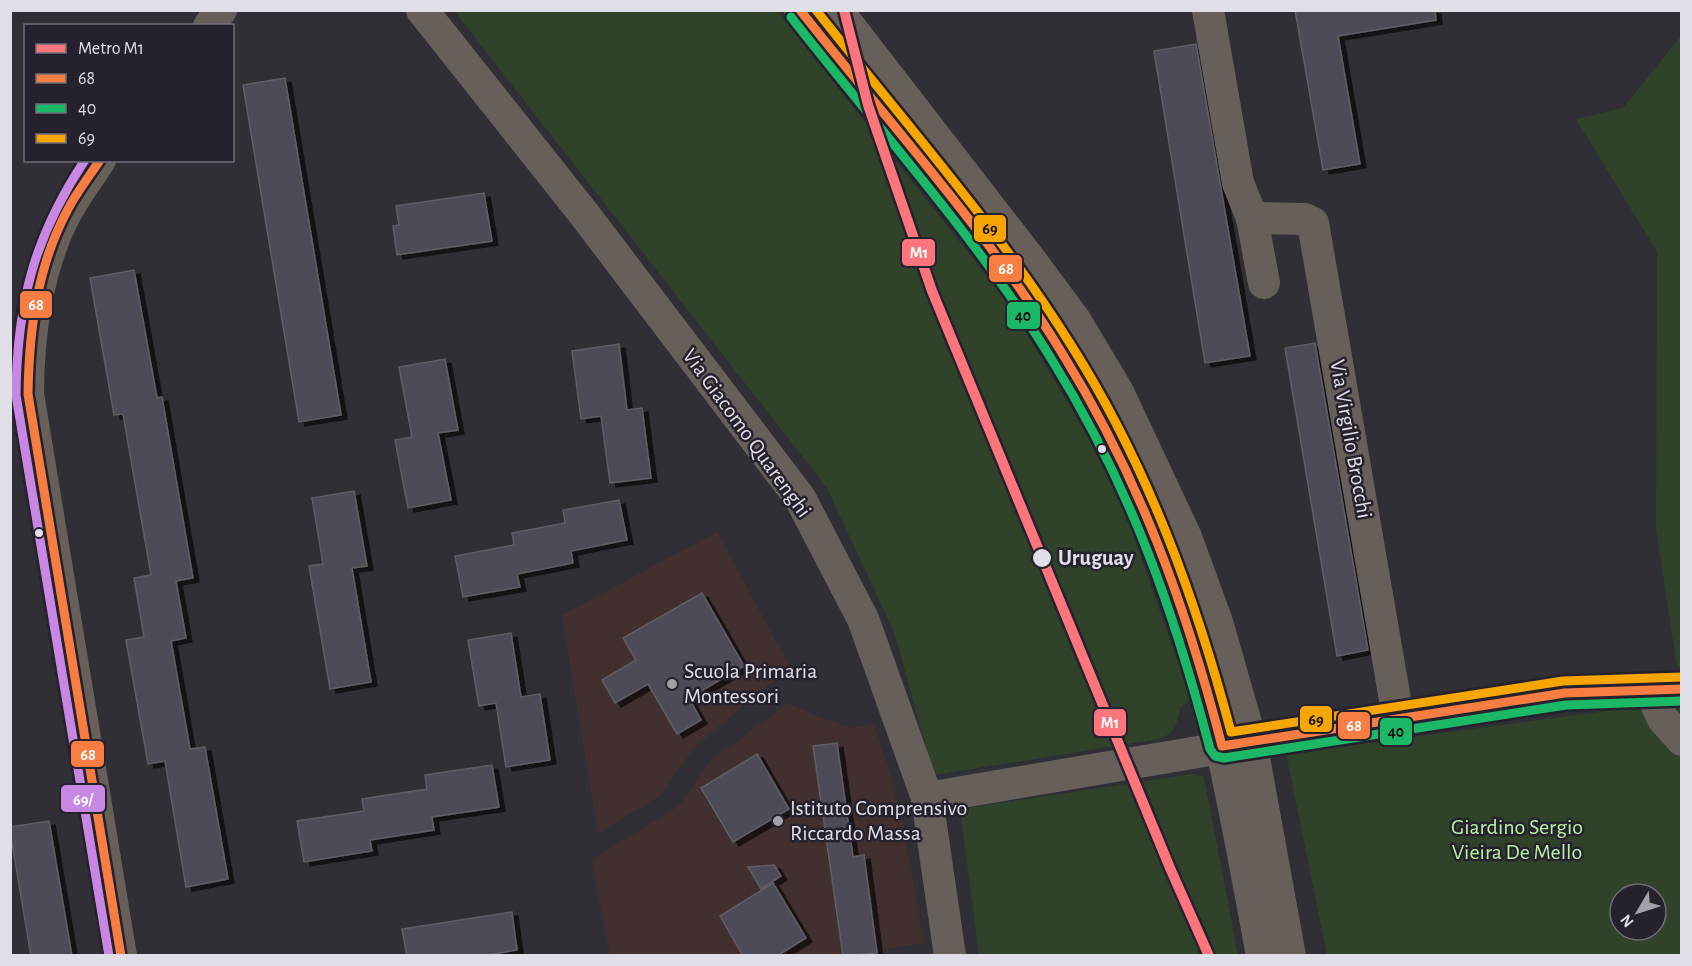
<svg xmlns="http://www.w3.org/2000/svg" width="1692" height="966" font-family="'Alegreya Sans',sans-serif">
  <defs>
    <filter id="shadow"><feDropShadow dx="6" dy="4" stdDeviation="0" flood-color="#0009"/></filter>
  </defs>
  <rect width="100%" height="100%" fill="#302f35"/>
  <!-- education -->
  <g fill="#41302f">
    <path d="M717,532l74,137 -39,29 -58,50 -34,48 -62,37 -36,-218z"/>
    <path d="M788,703l30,14 35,11 20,-5 19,57 13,57 19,106 -40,7v6l-274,-1 -19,-95 88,-54 30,-44z"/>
  </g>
  <!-- green -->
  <g fill="#30422a" fill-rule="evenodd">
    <path d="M454,11h323l232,293 78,131 32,60 72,204 -11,9c-2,15 -6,26 -21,31l-225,36 -40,-143 -67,-144z"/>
    <path d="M1681,36v631h-4l-21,-138 1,-277 -81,-133 47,-11z"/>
    <path d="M1658,704l23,4v247h-354l-41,-201zM1620,894h36v36h-36z"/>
    <path d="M1192,774l12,3 34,178h-259l-19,-146z"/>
  </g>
  <!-- building -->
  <g fill="#4e4c59" stroke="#5f5e63" stroke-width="1.5" filter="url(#shadow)">
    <path d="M1295,10h140l1,10 -98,16 22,128 -37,6z"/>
    <path d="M1196,44l54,312 -45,7 -51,-312z"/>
    <path d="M285,78l56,337 -42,7 -56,-337z"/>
    <path d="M484,193l8,48 -95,14 -4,-29 6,-1 -3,-19z"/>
    <path d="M134,270l23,128 5,-1 31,181 -17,3 10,57 -15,3 19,108 15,-2 23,132 -42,8 -21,-126 -17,3 -22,-124 18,-3 -10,-59 17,-3 -28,-161 -9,1 -24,-137z"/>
    <path d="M1315,343l53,307 -31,6 -52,-308z"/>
    <path d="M619,344l8,66 15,-2 9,70 -41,5 -9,-67 -20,3 -9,-68z"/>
    <path d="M445,359l13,71 -20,3 13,67 -43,8 -13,-68 17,-3 -13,-70z"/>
    <path d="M354,491l13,75 -15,2 19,114 -41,7 -21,-123 14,-2 -11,-66z"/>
    <path d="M619,500l8,40 -56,11 2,12 -56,11 3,13 -57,10 -8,-41 59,-11 -2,-12 53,-10 -2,-13z"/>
    <path d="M702,593l42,73 -55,32 12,22 -24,14 -29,-50 -33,19 -13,-23 34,-20 -13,-22z"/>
    <path d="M511,633l10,64 19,-3 10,66 -44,7 -10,-64 -17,3 -11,-66z"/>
    <path d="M837,743l16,114 11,-2 13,98 -34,3 -30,-210z"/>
    <path d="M757,754l32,55 -56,33 -32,-54z"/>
    <path d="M492,765l7,42 -67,10 2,13 -64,10 2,11 -68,11 -7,-41 67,-10 -2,-12 65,-10 -2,-14z"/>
    <path d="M49,821l23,135h-41l-21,-125v-4z"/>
    <path d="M774,865l7,11 -20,13 -13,-22z"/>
    <path d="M773,883l33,55 -29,18h-34l-23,-40z"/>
    <path d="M512,912l5,38 -35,6h-75l-5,-27z"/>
  </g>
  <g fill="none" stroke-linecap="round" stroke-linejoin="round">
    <!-- minor -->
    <g stroke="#665f5a" stroke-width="32">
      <path d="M422,10l162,204 216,284 63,121 64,179 23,158"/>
      <path d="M800,10c80,104 170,201 242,310 68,106 126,224 159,346 26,95 43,193 61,290"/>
      <path d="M837,10l192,248 46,62 43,72 68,145 31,85 34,119 39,215"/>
      <path d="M1208,10l30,173 14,35 12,65"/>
      <path d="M209,26l12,-16"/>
      <path d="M100,160c-11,17 -23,33 -33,51 -29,53 -39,123 -39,183l93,562"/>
      <path d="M1252,218l53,1 8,4 85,494"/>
      <path d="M1649,689l14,30 19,21"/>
      <path d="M927,798l530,-90 108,-15 117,-4"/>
    </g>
    <!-- bus-1 casing -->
    <g stroke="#25222e" stroke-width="14">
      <g id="bus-1">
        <path d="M800,10c89,113 187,220 262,343 78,126 123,250 160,393l343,-53 117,-4"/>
        <path d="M100,160c-11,17 -24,33 -33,51 -30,56 -38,120 -39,183l93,562"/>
      </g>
    </g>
    <!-- bus-2 casing -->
    <g stroke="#25222e" stroke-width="14">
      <path id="bus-2" d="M791,17c88,113 186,220 261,343 78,126 121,247 158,389l5,7 9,2 342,-53 116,-4"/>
    </g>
    <!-- bus-3 casing -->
    <g stroke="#25222e" stroke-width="14">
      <path id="bus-3" d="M816,10c87,111 181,216 255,335 76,120 124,251 160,387l332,-51 119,-4"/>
    </g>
    <!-- bus-4 casing -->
    <g stroke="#25222e" stroke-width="14">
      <path id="bus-4" d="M85,160c-51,77 -68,143 -69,235l93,561"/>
    </g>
    <!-- bus-1 -->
    <use href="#bus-1" stroke="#f77d43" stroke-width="9"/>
    <!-- bus-2 -->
    <use href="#bus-2" stroke="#1ab867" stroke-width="9"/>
    <!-- bus-3 -->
    <use href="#bus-3" stroke="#f7a600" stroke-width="9"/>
    <!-- bus-4 -->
    <use href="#bus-4" stroke="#c787e3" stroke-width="9"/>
    <!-- metro-1 casing -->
    <g stroke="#25222e" stroke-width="15">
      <path id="metro-1" d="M844,10l24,95 64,186 238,577 39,88"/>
    </g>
    <!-- metro-1 -->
    <use href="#metro-1" stroke="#fc747c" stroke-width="10"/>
  </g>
  <!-- markers -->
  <g fill="#e0dee6" stroke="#25222e" stroke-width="2">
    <circle cx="1102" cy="449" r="5"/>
    <circle cx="39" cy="533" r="5"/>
    <circle cx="1042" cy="558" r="10"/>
  </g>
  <g fill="#a2a1a8" stroke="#25222e" stroke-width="2">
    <circle cx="672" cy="684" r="6"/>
    <circle cx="778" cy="821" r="6"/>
  </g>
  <g text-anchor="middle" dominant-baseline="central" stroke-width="5" stroke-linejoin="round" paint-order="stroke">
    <!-- street labels -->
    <g font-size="22" fill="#e0dee6" stroke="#25222e">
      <text transform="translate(747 433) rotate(54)">Via Giacomo Quarenghi</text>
      <text transform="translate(1351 439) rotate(80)">Via Virgilio Brocchi</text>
    </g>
    <!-- stop labels -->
    <g font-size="22" font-weight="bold" fill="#e0dee6" stroke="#25222e" text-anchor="start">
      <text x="1058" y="558">Uruguay</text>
    </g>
    <!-- poi labels -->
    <g font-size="22" fill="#e0dee6" stroke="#25222e" text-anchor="start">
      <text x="684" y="671">Scuola Primaria<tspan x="684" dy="25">Montessori</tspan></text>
      <text x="790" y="808">Istituto Comprensivo<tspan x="790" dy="25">Riccardo Massa</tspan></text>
    </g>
    <!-- park labels -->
    <g font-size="22" fill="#b8f1a1" stroke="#25222e">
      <text x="1517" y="827">Giardino Sergio<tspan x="1517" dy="25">Vieira De Mello</tspan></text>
    </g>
  </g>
  <g stroke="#25222e" stroke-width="2">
    <rect x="973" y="214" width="34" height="29" rx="6" fill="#f7a600"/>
    <rect x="901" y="238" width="35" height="29" rx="6" fill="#fc747c"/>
    <rect x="988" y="254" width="35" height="29" rx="6" fill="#f77d43"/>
    <rect x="19" y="290" width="34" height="29" rx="6" fill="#f77d43"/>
    <rect x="1006" y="301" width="35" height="29" rx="6" fill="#1ab867"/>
    <rect x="1299" y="705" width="34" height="28" rx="6" fill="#f7a600"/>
    <rect x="1093" y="708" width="34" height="29" rx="6" fill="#fc747c"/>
    <rect x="1337" y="711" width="34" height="29" rx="6" fill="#f77d43"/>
    <rect x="1379" y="717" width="34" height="29" rx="6" fill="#1ab867"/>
    <rect x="70" y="740" width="35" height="28" rx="6" fill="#f77d43"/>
    <rect x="60" y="784" width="46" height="29" rx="6" fill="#c787e3"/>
  </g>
  <g font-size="16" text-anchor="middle" font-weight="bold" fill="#fff">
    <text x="919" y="258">M1</text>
    <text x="1006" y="274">68</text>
    <text x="36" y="310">68</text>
    <text x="1110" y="728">M1</text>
    <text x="1354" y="731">68</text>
    <text x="88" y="760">68</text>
    <text x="83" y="805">69/</text>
  </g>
  <g font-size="16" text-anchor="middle" font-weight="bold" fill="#111">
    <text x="990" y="234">69</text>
    <text x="1023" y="321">40</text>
    <text x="1316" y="725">69</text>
    <text x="1396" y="737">40</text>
  </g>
  <!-- border -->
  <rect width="1692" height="966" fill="none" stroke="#e0dee6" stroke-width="24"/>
  <!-- legend -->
  <rect x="24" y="24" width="210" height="138" fill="#25222e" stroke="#706d78" stroke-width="1.5"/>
  <rect x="36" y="44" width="30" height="9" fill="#fc747c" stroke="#706d78" stroke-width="1.5"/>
  <text x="78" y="54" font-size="18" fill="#e0dee6">Metro M1</text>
  <rect x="36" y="74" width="30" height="9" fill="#f77d43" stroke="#706d78" stroke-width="1.5"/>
  <text x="78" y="84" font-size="18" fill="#e0dee6">68</text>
  <rect x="36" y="104" width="30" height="9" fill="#1ab867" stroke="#706d78" stroke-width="1.5"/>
  <text x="78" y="114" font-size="18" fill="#e0dee6">40</text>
  <rect x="36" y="134" width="30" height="9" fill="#f7a600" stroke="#706d78" stroke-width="1.5"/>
  <text x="78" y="144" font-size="18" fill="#e0dee6">69</text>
  <!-- north arrow -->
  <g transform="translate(1638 912) rotate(231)"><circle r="28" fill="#25222e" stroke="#706d78" stroke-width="1.5"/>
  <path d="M0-4.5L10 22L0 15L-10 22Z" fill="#a2a1a8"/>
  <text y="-9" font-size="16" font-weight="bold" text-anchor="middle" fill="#e0dee6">N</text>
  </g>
</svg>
